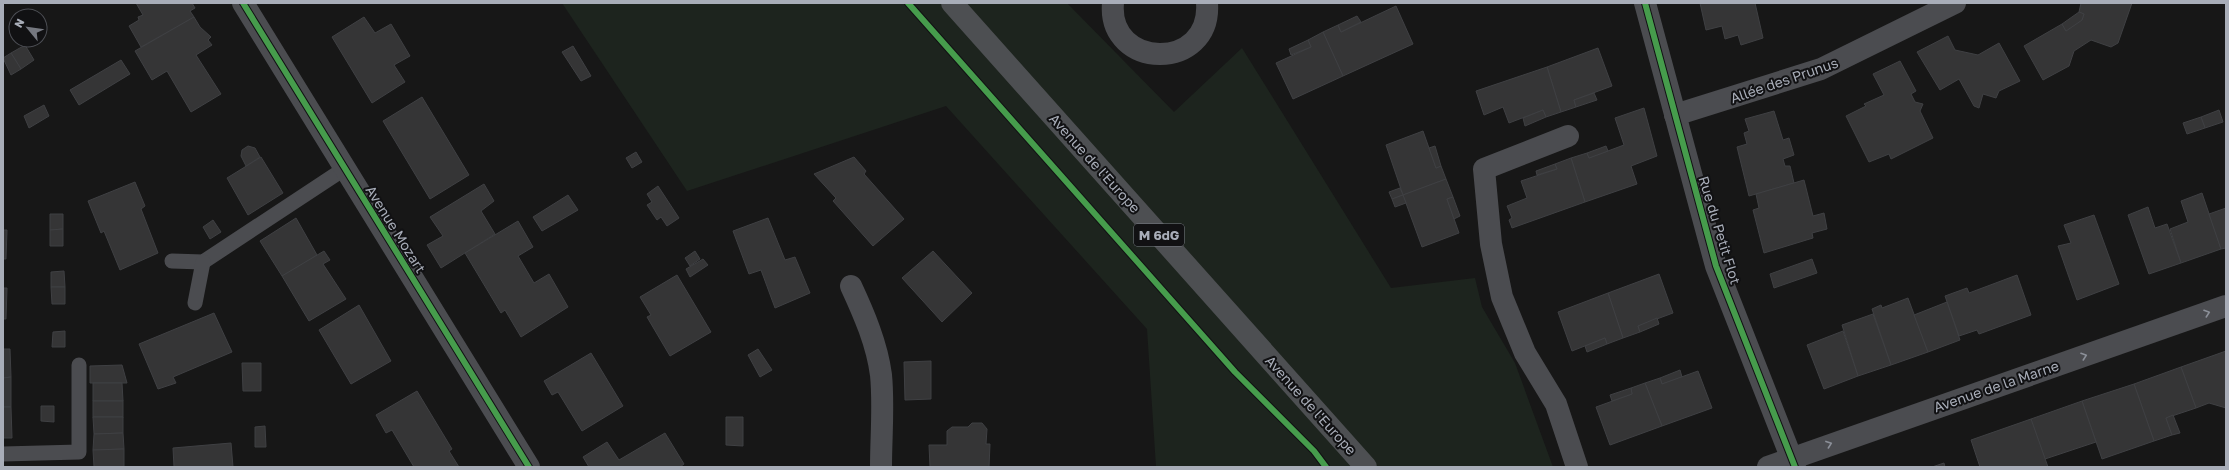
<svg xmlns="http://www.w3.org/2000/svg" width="2229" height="470" font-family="'Golos Text',sans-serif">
  <rect width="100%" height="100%" fill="#171717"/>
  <!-- green -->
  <path fill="#1d241e" d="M562,3h505l107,109 68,-64 149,240 84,-10 7,29 33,56 38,104h-397l-9,-138 -201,-223 -259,85z"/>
  <!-- building -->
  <g fill="#353536" stroke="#3f4043">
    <path d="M136,3h56l3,5 -5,3 4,6 -53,30 -12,-21 10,-6 -1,-3 5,-2z"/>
    <path d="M1700,3h55l8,35 -22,7 -3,-10 -13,4 -3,-13 -16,4z"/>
    <path d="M2081,3h51l-14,40 -7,4 -20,-7 -17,11 -5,15 -26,14 -19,-34 38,-22 4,7 16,-11 2,-6 -5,-2z"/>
    <path d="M1396,6l17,38 -70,32 -20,-44 15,-7 3,7z"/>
    <path d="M2079,12l5,2 -2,6 -16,11 -4,-7z"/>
    <path d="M1357,16l4,6 -20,10 -3,-7z"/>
    <path d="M194,17l6,10 11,10 -3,3 4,5 -16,10 25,39 -30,18 -24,-41 -15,9 -17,-29z"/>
    <path d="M364,17l11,16 16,-9 19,32 -16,9 11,17 -33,21 -40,-66z"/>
    <path d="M1323,32l20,44 -50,23 -17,-36 35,-16 -3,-7z"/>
    <path d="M1948,36l7,14 23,5 21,-12 21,38 -21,10 -3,7 -13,-4 -4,14 -5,-2 -15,-27 -19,11 -23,-38z"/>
    <path d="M1308,40l3,7 -20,8 -2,-6z"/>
    <path d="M25,45l9,15 -13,9 -10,-16z"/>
    <path d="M573,46l18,30 -10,5 -19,-29z"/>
    <path d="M1598,48l14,38 -38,14 2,7 -15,5 -14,-45z"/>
    <path d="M11,53l10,16 -10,6 -8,-17z"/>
    <path d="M121,60l9,14 -51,31 -9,-15z"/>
    <path d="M1900,61l16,30 -5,3 4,8 8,2 -3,7 13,27 -42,21 -2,-5 -20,8 -23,-46 20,-10 -2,-2 20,-9 -11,-21z"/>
    <path d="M1547,67l14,45 -15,5 -3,-7 -34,13 -6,-16 -19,8 -8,-24z"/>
    <path d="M1594,93l3,7 -21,7 -2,-7z"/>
    <path d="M422,97l47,78 -39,24 -47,-78z"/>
    <path d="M44,105l5,11 -20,12 -5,-12z"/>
    <path d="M1644,108l13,48 -26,10 6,18 -52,18 -14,-44 16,-5 2,5 35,-13 -9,-27z"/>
    <path d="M1543,110l3,7 -21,9 -2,-8z"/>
    <path d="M2219,110l4,12 -18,6 -4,-11z"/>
    <path d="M1774,111l9,29 6,-2 5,17 -11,4 2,7h5l4,17 -45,13 -12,-49 10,-3 -3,-11 5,-2 -4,-12z"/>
    <path d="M2201,117l4,11 -18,6 -4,-11z"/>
    <path d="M1423,131l13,37 5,-2 5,13 -43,16 -17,-50z"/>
    <path d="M248,146l7,2 5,9 -14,9 -5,-10 1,-6z"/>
    <path d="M1435,146l6,20 -5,2 -7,-20z"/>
    <path d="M1606,146l2,5 -19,7 -2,-5z"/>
    <path d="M636,152l6,10 -10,6 -6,-10z"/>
    <path d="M261,157l22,36 -35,22 -21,-37z"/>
    <path d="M854,157l12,14 -2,3 40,45 -31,27 -40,-45 3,-3 -22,-24z"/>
    <path d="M1571,158l14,44 -73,26 -3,-8 3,-2 -5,-12 20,-8 -6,-17 36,-12 -2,-5z"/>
    <path d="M1555,164l2,5 -20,6 -1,-4z"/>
    <path d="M1446,179l7,18 -6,2 12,34 -37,14 -19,-52z"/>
    <path d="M1804,180l9,36 11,-3 3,16 -15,4 1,5 -49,15 -11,-43 6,-2 -3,-14z"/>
    <path d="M135,182l10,24 -4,3 17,44 -38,17 -16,-39 -3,2 -13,-32z"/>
    <path d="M484,184l10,17 -13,10 14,23 -54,34 -14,-23 16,-9 -13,-19z"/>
    <path d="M658,186l21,32 -12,8 -6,-9 -4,3 -10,-15 5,-3 -5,-8z"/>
    <path d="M1400,188l3,7 -11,4 -3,-7z"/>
    <path d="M2202,193l19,56 -40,14 -11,-34 18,-7 -7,-21z"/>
    <path d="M568,195l10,15 -36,21 -9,-14z"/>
    <path d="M1403,195l3,8 -11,4 -3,-8z"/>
    <path d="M1453,197l7,19 -6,3 -7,-20z"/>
    <path d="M2148,207l7,21 12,-4 14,39 -32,11 -21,-59z"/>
    <path d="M2226,208v40l-5,1 -12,-35z"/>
    <path d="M50,214h13v15l-13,1z"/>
    <path d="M2094,215l25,69 -42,16 -19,-54 13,-3 -7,-18z"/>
    <path d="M296,218l21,37 -35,21 -22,-35z"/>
    <path d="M768,218l17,42 10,-3 15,36 -35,15 -14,-38 -12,4 -16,-43z"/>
    <path d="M213,220l8,12 -11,7 -7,-12z"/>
    <path d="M518,221l15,26 -15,9 16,27 15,-9 19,33 -47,30 -16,-27 -4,3 -36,-60z"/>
    <path d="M63,229v17h-13v-16z"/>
    <path d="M3,230h4l-1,29h-3z"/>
    <path d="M324,251l6,9 -7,4 23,35 -37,22 -27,-45z"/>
    <path d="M695,251l5,8 -10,7 -5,-8z"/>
    <path d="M933,251l39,42 -30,29 -40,-44z"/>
    <path d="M703,259l5,6 -18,12 -4,-8z"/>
    <path d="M1812,259l5,14 -43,15 -4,-14z"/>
    <path d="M64,271l1,16h-14v-15z"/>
    <path d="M1659,274l14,39 -35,13 2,6 -17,6 -15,-45z"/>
    <path d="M677,275l34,57 -41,24 -23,-39 4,-2 -11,-18z"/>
    <path d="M2017,275l14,40 -52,19 -2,-4 -18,6 -14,-40 22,-8 2,5z"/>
    <path d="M51,287h14v17h-13z"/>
    <path d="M3,288h4l-1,31h-3z"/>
    <path d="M1608,293l15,45 -16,6 -2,-6 -33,13 -14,-39z"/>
    <path d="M1908,298l20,54 -37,13 -19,-56 9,-4 1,3z"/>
    <path d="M1947,302l13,38 -32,12 -14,-37z"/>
    <path d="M359,305l32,56 -40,23 -32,-54z"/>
    <path d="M214,313l18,39 -59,25 3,6 -18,6 -19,-45z"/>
    <path d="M1873,314l18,51 -33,11 -16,-51z"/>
    <path d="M1657,318l2,6 -19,8 -2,-6z"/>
    <path d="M65,331v16h-13l1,-15z"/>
    <path d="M1843,331l15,45 -34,13 -17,-44z"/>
    <path d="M1605,338l2,6 -20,8 -2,-6z"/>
    <path d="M3,349h7l1,28 -8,1z"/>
    <path d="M758,349l14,21 -12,7 -12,-22z"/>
    <path d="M2226,351v57l-17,-5 -13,5 -15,-41z"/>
    <path d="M591,353l32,53 -41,25 -24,-39 -6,3 -8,-14z"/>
    <path d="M931,361v38l-26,1 -1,-38z"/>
    <path d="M242,363h19v28h-18z"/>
    <path d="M122,365l5,18h-37v-17z"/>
    <path d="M2181,367l15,41 -30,10 6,17 -18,6 -20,-57z"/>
    <path d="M1680,370l2,7 -20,7 -2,-6z"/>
    <path d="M1698,371l14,37 -50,18 -17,-43 15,-5 2,6z"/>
    <path d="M11,377v30h-8v-29z"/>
    <path d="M93,383h29l1,18h-30z"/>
    <path d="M1645,383l17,43 -52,19 -14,-38 36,-13 -1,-6z"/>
    <path d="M2134,384l20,57 -52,18 -20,-58z"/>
    <path d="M1631,388l1,6 -20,7 -2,-6z"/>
    <path d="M417,391l35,58 -3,2 10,16h-45l-22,-37 -6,3 -10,-18z"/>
    <rect x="93" y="401" width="30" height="16"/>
    <path d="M2082,401l14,41 -51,17 -14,-40z"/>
    <path d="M41,406h13v16l-13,-1z"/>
    <path d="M3,407h8l1,31h-9z"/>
    <path d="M2173,415l7,18 -8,2 -6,-17z"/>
    <path d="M93,417h30v16l-29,1z"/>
    <path d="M726,417h17v29l-17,-1z"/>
    <path d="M2031,419l17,48h-68l-9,-27z"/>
    <path d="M972,423h10l5,6 -1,15h4l-1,23h-59l-1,-22h18v-14l5,-4h16z"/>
    <path d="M265,426l1,21h-11v-20z"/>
    <path d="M123,433l1,16 -31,1 1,-16z"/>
    <path d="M665,433l19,31 -4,3h-91l-6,-10 24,-15 12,18z"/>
    <path d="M231,443l2,24h-59l-1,-19z"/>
    <path d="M124,449v18h-30l-1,-17z"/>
    <path d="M1944,463l1,4h-13z"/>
  </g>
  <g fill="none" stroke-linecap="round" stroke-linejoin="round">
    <!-- service -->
    <g stroke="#4b4c50" stroke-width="15">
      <path d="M172,261l31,1 141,-93"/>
      <path d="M195,303l8,-41"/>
      <path d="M3,454l76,-2v-87"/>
    </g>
    <!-- minor -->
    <g stroke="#4b4c50" stroke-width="22">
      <path d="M243,3l286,464"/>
      <path d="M1113,3c-6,67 99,69 94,0"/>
      <path d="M1645,3l71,263 79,201"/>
      <path d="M1675,115l146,-46 134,-66"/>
      <path d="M1568,136l-84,33 7,75 11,53 23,56 31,51 21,63"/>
      <path d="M851,286c13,28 26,58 30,89 3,30 0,62 0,92"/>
      <path d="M1768,467l458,-161"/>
    </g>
    <!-- primary -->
    <path stroke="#4d4f52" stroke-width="22" d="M952,3l414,464"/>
    <!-- cycleway casing -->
    <g stroke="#111113" stroke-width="8">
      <g id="cycleway">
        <path d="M243,3l286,464"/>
        <path d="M908,3l327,369 79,79 12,16"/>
        <path d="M1645,3l71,263 79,201"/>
      </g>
    </g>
    <!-- cycleway -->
    <use href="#cycleway" stroke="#469c4c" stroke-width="6"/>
  </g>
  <!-- one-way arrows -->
  <defs><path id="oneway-chevron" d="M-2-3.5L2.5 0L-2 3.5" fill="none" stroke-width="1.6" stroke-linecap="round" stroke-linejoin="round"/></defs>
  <g stroke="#8c9099">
    <use href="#oneway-chevron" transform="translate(2207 313) rotate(-19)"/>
    <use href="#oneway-chevron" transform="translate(2084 356) rotate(-19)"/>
    <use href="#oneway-chevron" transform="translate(1829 444) rotate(-20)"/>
  </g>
  <g text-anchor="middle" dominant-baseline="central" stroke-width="4" stroke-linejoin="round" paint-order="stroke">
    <!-- shield labels -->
    <rect fill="#111113" stroke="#7b7e86" stroke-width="1" x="1134" y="224" width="50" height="22" rx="3"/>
    <g font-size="13" font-weight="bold" fill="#a8adb8">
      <text x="1159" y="235">M 6dG</text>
    </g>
    <!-- street labels -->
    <g font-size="14" fill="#a8adb8" stroke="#111113">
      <text transform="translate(1784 80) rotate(-19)">Allée des Prunus</text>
      <text transform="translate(1095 163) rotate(48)">Avenue de l'Europe</text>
      <text transform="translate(396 229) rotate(58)">Avenue Mozart</text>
      <text transform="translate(1720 230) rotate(73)">Rue du Petit Flot</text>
      <text transform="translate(1996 386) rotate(-19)">Avenue de la Marne</text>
      <text transform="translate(1311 405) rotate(48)">Avenue de l'Europe</text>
    </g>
  </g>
  <!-- border -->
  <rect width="2229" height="470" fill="none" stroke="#a8adb8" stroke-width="8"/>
  <!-- north arrow -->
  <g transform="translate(28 28) rotate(299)"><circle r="19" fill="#111113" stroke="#4d4f55"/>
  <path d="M0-3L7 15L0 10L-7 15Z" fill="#757880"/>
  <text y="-6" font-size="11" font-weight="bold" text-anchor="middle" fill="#a8adb8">N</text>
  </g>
</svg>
